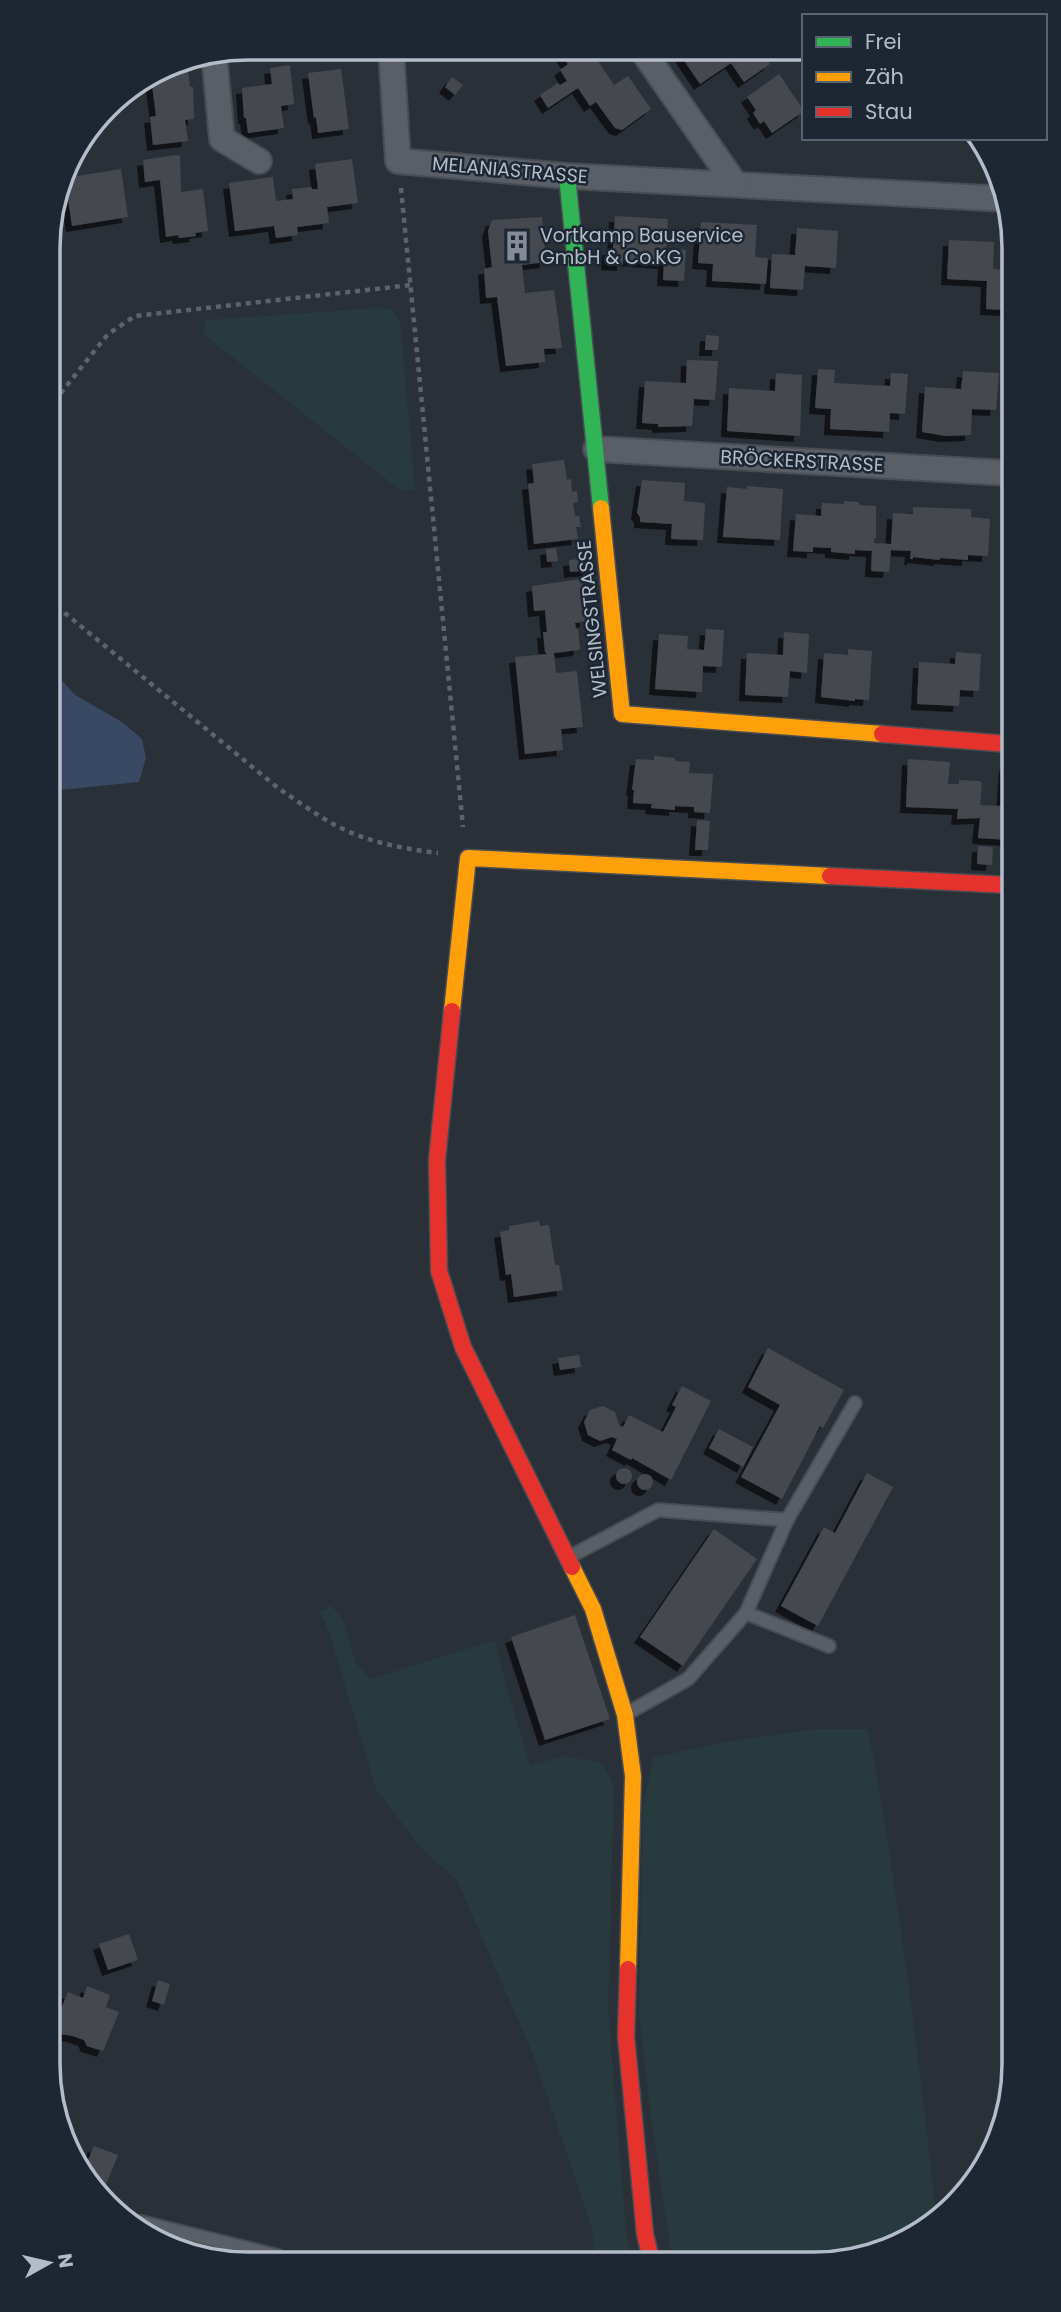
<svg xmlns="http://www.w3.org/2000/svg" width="1061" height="2312" font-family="Poppins,sans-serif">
  <defs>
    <filter id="shadow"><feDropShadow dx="-6" dy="6" stdDeviation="0" flood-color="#0009"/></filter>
  </defs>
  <rect width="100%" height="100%" fill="#2a3038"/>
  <!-- green -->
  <g fill="#273a3e">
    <path d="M377,308l14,1 9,12 15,169h-15l-197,-156 3,-14z"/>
    <path d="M331,1605l12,15 13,43 15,16 124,-39 10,41 25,85 33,-10 39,7 12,23 -6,222 18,225 6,26h-36l-5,-33 -57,-169 -77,-177 -36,-32 -45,-59 -47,-157 -9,-20z"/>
    <path d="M816,1729h52c30,161 50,323 68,485l-71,44 -193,1 -22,-150 -11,-95 4,-210 11,-47 79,-16z"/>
  </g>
  <!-- water -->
  <path fill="#384963" d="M49,666l26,29 47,27 20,17 4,19 -7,24 -89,9z"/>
  <!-- building -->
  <g fill="#444950" filter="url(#shadow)">
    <path d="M554,49h36l24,36 14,-9 23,33 -29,21 -7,-2 -19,-26 -6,4 -12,-18 -30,20 -8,-13 18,-12 2,2 7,-4 -7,-11 8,-6 -8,-11 -2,1z"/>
    <path d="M677,50h84l9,14 -26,18 -13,-19 -31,21z"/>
    <path d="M290,65l4,39 -13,2 3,22 -36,5 -2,-15h-2l-2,-30 30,-4 -2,-16z"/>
    <path d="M176,69l4,4 8,-1 2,15h3l1,32 -9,1 3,21 -35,4 -3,-28 6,-1 -5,-39 8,-1 4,-5z"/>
    <path d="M341,69l8,60 -31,4 -2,-16 -2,1 -6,-45z"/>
    <path d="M779,74l25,37 -32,22 -8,-12 -4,3 -7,-11 3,-3 -9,-13z"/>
    <path d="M452,77l11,8 -8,10 -10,-8z"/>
    <path d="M176,155l4,1 1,36 22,-3 5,42 -13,2 1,3 -17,2 -1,-3 -12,2 -6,-57 -15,2 -2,-22z"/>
    <path d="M352,159l6,44 -31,4 2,16 -32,4 1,8 -22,3 -2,-12 -39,5 -6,-48 44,-6 3,24 17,-2 -1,-10 20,-2v2h6l-3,-25z"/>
    <path d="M121,169l7,48 -56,9 -7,-48z"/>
    <path d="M615,216l53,3 -2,30 20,1 -2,31 -21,-1 1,-17 -41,-3v5l-16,-1 1,-15h5z"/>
    <path d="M542,217l4,45 -24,3 3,28 29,-3 8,58 -18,1 1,13 -39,4 -9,-69 -11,1 -2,-29 8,-2 -4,-36 4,-11z"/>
    <path d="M701,222l56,3 -2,32 13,1 -2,26 -54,-3 1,-17 -15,-1z"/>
    <path d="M797,228l41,3 -2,37 -31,-2 -2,24 -33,-2 2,-34 23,1z"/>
    <path d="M949,240l45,2 -1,27 14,1v40l-21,-1 1,-28 -40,-2z"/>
    <path d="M706,335l13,1 -1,14h-13z"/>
    <path d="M687,360l31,1 -3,39 -21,-1 -2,27 -34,1v-3l-16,-1 3,-42 41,2z"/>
    <path d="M818,369l17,1 -1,13 56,3 1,-13 17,1 -3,40 -15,-1 -1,19 -59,-3 1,-20 -16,-1z"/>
    <path d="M963,371l36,2 -3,37 -24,-1 -1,26 -25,1 -24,-4 3,-45 36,2z"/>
    <path d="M776,373l26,2 -2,61 -73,-5 2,-43 46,3z"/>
    <path d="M564,460l3,20 4,-1 1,13 5,-1 1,11 -5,1 2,13h4l2,11h-5l2,12 -44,5 -6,-60 6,-1 -2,-19z"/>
    <path d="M642,480l43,3 -1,18 21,2 -2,37 -32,-1 1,-15 -32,-2v-5l-3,-4z"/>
    <path d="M747,486l36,3 -3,51 -57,-3 4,-50 20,2z"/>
    <path d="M844,501l15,1v3l17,1v33l-2,-1v5l17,1 2,-31 20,1v-7l58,2v8l19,2 -2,37 -20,-1v5l-28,-2v2l-27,-3v2h-3l1,-8 -20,-1 -2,22 -18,-1 1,-20 -17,-1v4l-24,-2v-4l-18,-1v5l-20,-1 3,-37 25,2 1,-13 22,1z"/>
    <path d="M556,548l2,13 -11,1 -1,-13z"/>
    <path d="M590,558l2,12 -22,2 -1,-12z"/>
    <path d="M581,579l2,13h4l1,15h-4l2,14 -11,2 1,6h2l2,19 -1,2 -25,3 2,20 21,-2 6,56 -22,2 2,21 -38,4 -10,-97 32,-3 -2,-2 -2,-20h4l-2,-22 -11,1 -2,-25z"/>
    <path d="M706,629l18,1 -2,37 -19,-1 -1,26 -47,-3 4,-55 29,2 -1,13 17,1z"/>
    <path d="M784,632l25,2 -2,39 -17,-2 -2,26 -43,-2 2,-42 36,2z"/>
    <path d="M848,649l24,2 -3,49 -14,-1v2l-34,-4 3,-44 24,2z"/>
    <path d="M956,652l25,2 -2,37 -19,-1 -1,16 -42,-2 2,-42 36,2z"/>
    <path d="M654,756l21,2v3l15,1 -1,11 24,1 -3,39 -16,-1v-5l-19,-1v4l-24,-2 1,-4 -19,-1 1,-13h-2l4,-31 18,1z"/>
    <path d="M908,759l42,3 -2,22h11v-4l21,1 2,2 -2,22 22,1 3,-41h4v75l-31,-2 2,-20 -23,1 1,-10 -52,-2z"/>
    <path d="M697,820l13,1 -2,29h-13z"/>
    <path d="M978,846l15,1 -1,18 -15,-1z"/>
    <path d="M539,1221l1,5 9,-1 6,40h4l4,25 -49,7 -3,-23 -5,1 -6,-43 9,-2v-4z"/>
    <path d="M768,1348l76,42 -21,38 -3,-2 -38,73 -41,-22 39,-72 -32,-18z"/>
    <path d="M579,1355l2,12 -21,3 -2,-12z"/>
    <path d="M682,1386l29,15 -40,79 -39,-22 -1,2 -19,-10 5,-11 -5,-2 -12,4 -12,-6 -4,-13 6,-12 13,-4 12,6 4,13 4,2 6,-12 34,17 13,-25 -4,-2z"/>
    <path d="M719,1429l34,18 -10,20 -34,-19z"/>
    <circle cx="624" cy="1476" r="8"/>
    <path d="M867,1473l26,14 -75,139 -37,-20 43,-79 11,6z"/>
    <circle cx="645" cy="1482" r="8"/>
    <path d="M714,1529l43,30 -74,107 -43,-29z"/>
    <path d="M575,1615l35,104 -65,21 -34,-103z"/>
    <path d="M129,1934l9,26 -30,10 -9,-26z"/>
    <path d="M158,1980l12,4 -6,21 -12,-4z"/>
    <path d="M87,1986l23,9 -4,12 13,5 -16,39 -16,-5 -3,-6 -11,-4 -19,-3 2,-26 5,2 7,-17 15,6z"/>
    <path d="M94,2146l24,9 -16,39 -17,-27z"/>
  </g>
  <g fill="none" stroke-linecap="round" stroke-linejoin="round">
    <!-- lane casing -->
    <g stroke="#484c53" stroke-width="16">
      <g id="lane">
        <path d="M571,1556l87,-46 129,10 68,-117"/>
        <path d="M746,1613l83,33"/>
        <path d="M628,1713l60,-34 58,-66 41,-93"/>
        <path d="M131,2222h10l137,34"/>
      </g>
    </g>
    <!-- street casing -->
    <g stroke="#484c53" stroke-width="28">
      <g id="street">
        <path d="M391,48l7,113 169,15 440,23"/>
        <path d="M642,50l93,134"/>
        <path d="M214,54l8,85 37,22"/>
        <path d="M596,449l412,24"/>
      </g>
    </g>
    <!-- fast casing -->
    <g stroke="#484c53" stroke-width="19">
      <path id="fast" d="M567,176l34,332"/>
    </g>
    <!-- slow casing -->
    <g stroke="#484c53" stroke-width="19">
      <g id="slow">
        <path d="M601,508l21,206 260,20"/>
        <path d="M452,1011l16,-153 362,18"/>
        <path d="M572,1567l21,42 32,106 8,61 -5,193"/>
      </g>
    </g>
    <!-- jam casing -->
    <g stroke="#484c53" stroke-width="19">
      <g id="jam">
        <path d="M882,734l127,10"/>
        <path d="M830,876l179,9"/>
        <path d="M452,1011l-15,149 2,111 24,76 109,220"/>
        <path d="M628,1969l-2,67 19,198 6,25"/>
      </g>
    </g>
    <!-- path -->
    <g stroke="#5d636a" stroke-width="4.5" stroke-dasharray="5 5" stroke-linecap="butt">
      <path d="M401,188l62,639"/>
      <path d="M48,409l60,-75 27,-18 276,-31"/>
      <path d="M49,600l229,188c21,14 42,30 65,41 29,14 63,20 95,24"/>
    </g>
    <!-- lane -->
    <use href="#lane" stroke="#5a5e66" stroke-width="12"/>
    <!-- street -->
    <use href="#street" stroke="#5a5e66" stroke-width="24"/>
    <!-- fast -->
    <use href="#fast" stroke="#30b455" stroke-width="16"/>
    <!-- slow -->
    <use href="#slow" stroke="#ff9f0a" stroke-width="16"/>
    <!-- jam -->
    <use href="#jam" stroke="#e5322d" stroke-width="16"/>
  </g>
  <!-- icons -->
  <defs>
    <g id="building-bare" transform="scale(2.415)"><path d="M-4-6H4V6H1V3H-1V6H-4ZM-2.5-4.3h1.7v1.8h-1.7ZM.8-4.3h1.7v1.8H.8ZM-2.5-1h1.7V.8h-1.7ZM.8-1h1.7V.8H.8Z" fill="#848b96" stroke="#1d2633" stroke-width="2.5" paint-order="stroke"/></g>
  </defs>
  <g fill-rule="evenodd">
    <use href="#building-bare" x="517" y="246"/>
  </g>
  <g text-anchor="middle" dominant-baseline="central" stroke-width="5" stroke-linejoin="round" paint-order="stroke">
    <!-- street labels -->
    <g font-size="19" fill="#b4bcc9" stroke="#1d2633">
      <text transform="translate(510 170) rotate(5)">MELANIASTRASSE</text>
      <text transform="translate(802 461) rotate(3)">BRÖCKERSTRASSE</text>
      <text transform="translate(592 619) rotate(-96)">WELSINGSTRASSE</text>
    </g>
    <!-- poi labels -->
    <g font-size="19" fill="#b4bcc9" stroke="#1d2633" text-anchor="start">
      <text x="540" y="235">Vortkamp Bauservice<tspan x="540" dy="22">GmbH &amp; Co.KG</tspan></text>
    </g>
  </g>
  <!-- crop -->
  <path d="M0 0H1061V2312H0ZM248 60H814A188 188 0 0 1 1002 248V2064A188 188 0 0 1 814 2252H248A188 188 0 0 1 60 2064V248A188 188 0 0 1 248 60Z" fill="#1d2633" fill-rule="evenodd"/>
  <path fill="none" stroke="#b4bcc9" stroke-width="3.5" d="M248 60H814A188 188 0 0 1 1002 248V2064A188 188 0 0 1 814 2252H248A188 188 0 0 1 60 2064V248A188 188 0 0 1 248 60Z"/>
  <!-- legend -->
  <rect x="802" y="14" width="245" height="126" fill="#1d2633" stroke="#59626f" stroke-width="2"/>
  <rect x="816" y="37" width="35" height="10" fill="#30b455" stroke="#59626f" stroke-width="2"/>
  <text x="865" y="49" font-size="21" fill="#b4bcc9">Frei</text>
  <rect x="816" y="72" width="35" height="10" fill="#ff9f0a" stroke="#59626f" stroke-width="2"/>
  <text x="865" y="84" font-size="21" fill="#b4bcc9">Zäh</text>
  <rect x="816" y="107" width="35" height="10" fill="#e5322d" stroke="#59626f" stroke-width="2"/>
  <text x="865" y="119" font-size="21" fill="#b4bcc9">Stau</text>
  <!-- north arrow -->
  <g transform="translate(49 2263) rotate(82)" stroke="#1d2633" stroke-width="5" paint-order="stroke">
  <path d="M0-5L12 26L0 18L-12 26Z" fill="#b4bcc9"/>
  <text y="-10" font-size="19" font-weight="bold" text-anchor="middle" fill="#b4bcc9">N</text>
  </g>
</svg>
